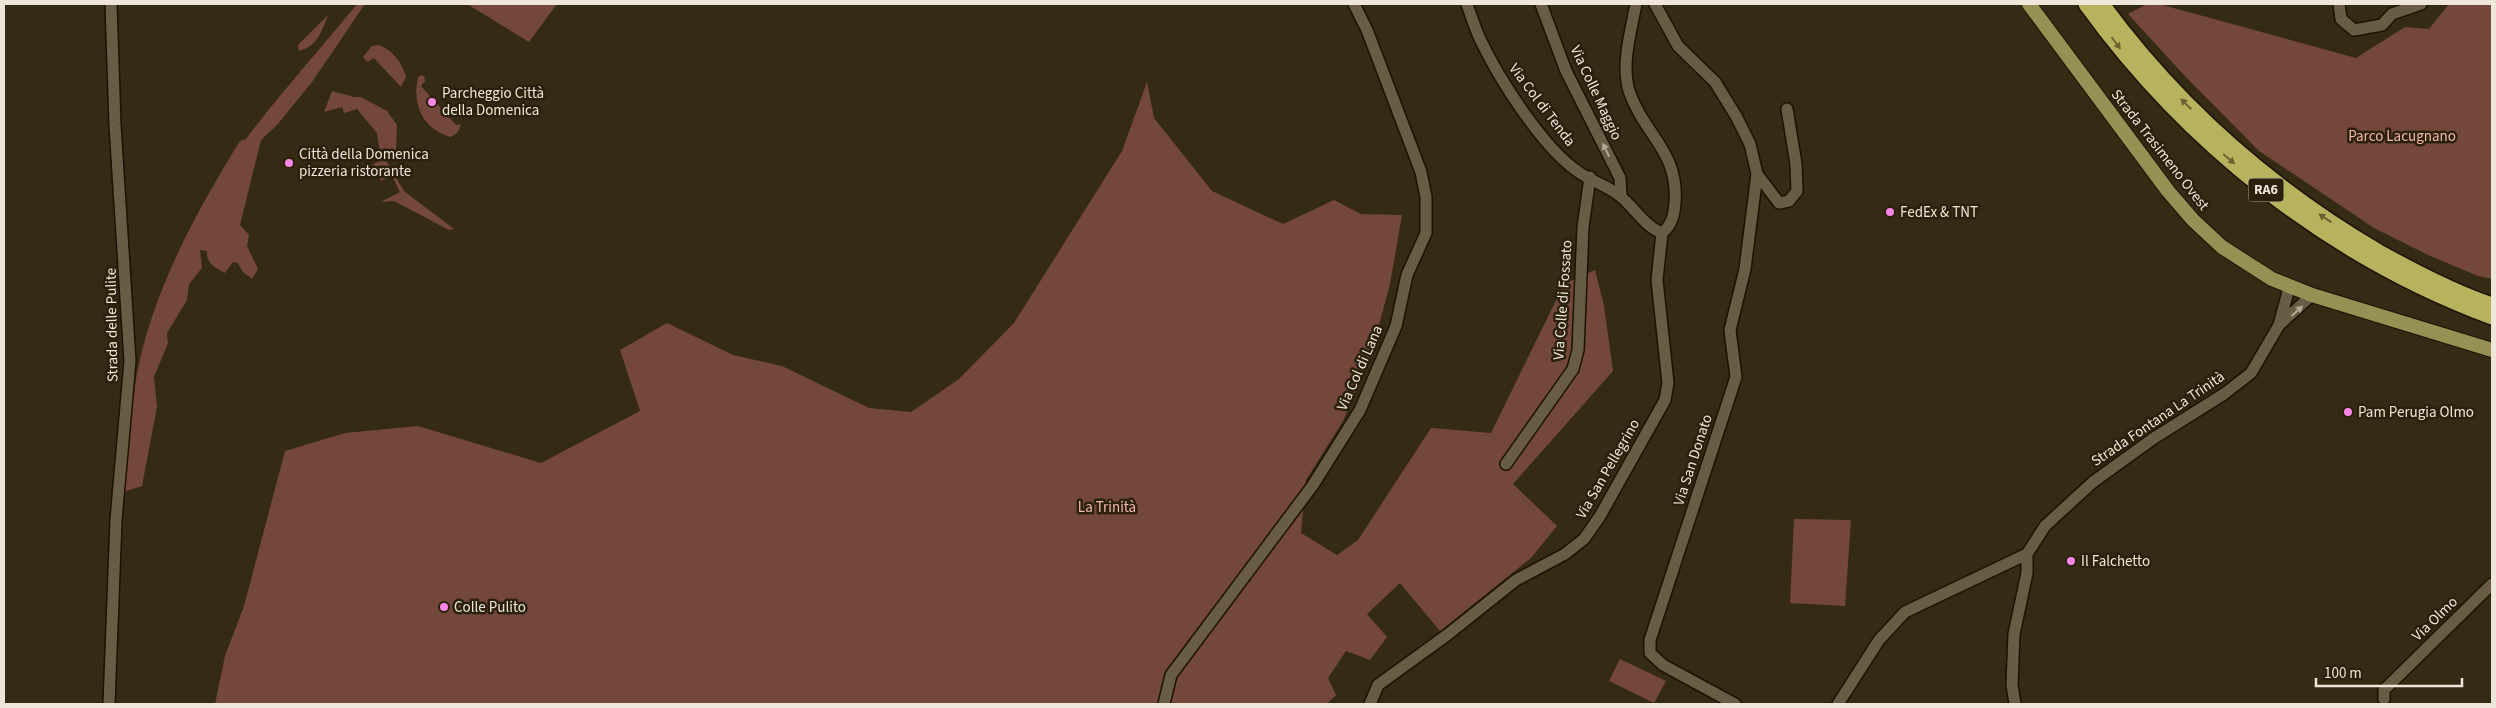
<svg xmlns="http://www.w3.org/2000/svg" width="2496" height="708" font-family="'Source Sans 3',sans-serif">
  <rect width="100%" height="100%" fill="#352a14"/>
  <!-- green -->
  <g fill="#73483a">
    <path d="M357,4h8l-53,78 -35,43 -16,15 -21,85 9,10 -2,11 11,23 -6,10 -9,-7 -5,-9 -5,-1 -8,11c-11,-6 -19,-10 -18,-22l-7,-1 2,18 -13,16 -2,16 -20,33 1,10 -14,34 3,30 -15,79 -19,6c4,-37 7,-75 13,-113 15,-85 59,-165 104,-238l6,-2c35,-47 74,-89 111,-135z"/>
    <path d="M467,4h90l-28,38z"/>
    <path d="M2147,4h12l197,54 49,-31 24,2 20,-25h43v275l-14,-3 -50,-21 -54,-27 -115,-77 -75,-76 -56,-61z"/>
    <path d="M328,15c-6,16 -11,32 -29,36l-1,-6z"/>
    <path d="M379,45c15,6 23,18 27,32l-5,10 -27,-29 -7,4 -4,-5 9,-11z"/>
    <path d="M421,75l3,1 1,5 -4,5 35,39 5,-1 -3,8 -7,5c-29,-8 -39,-33 -33,-60z"/>
    <path d="M1147,82l7,36 58,73 71,33 51,-24 27,14 41,1 -12,69 -19,71 -28,66 -37,59 -5,53 36,22 21,-15 73,-112 60,5 73,-149 31,-14 9,36 9,65 -100,113 44,42 -26,32 -91,73 -40,-48 -33,31 20,23 -17,23 -24,-9 -18,27 8,17 -9,9h-1112l10,-48 19,-50 41,-155 60,-18 73,-7 123,37 99,-52 -20,-61 47,-27 66,32 49,11 87,42 42,4 48,-33 55,-56 108,-172z"/>
    <path d="M332,91l22,6h7l26,14 10,14 -1,24 -9,13 17,29 50,38 -5,1 -55,-29 -13,1 19,-10 -8,-16 -11,5 -8,-17 8,-3 -4,-28 -20,-24 -13,4 -2,-6 -18,5z"/>
    <path d="M1794,519l57,1 -6,86 -55,-3z"/>
    <path d="M1620,659l46,22 -12,22 -45,-22z"/>
  </g>
  <g fill="none" stroke-linecap="round" stroke-linejoin="round">
    <!-- minor casing -->
    <g stroke="#1c1201" stroke-width="14">
      <g id="minor">
        <path d="M1467,4c4,12 8,24 13,35 19,40 64,111 100,134 13,9 28,13 40,23 14,11 25,31 42,37 10,-8 12,-18 13,-30 4,-52 -31,-68 -46,-112 -8,-27 2,-60 7,-87"/>
        <path d="M1541,4l25,67 54,107 1,18"/>
        <path d="M1655,4l23,42 37,36 21,34 14,28 7,30 -12,95 -15,61 6,47 -86,263v13l13,12 72,39"/>
        <path d="M2339,4l2,15 13,11 28,-5 10,-11 29,-10"/>
        <path d="M1757,174l22,29 10,-2 8,-10 -1,-27 -9,-55"/>
        <path d="M2279,325l33,-30"/>
        <path d="M1506,464l67,-95 5,-19 5,-123 7,-50"/>
        <path d="M2384,699v-9l108,-106"/>
        <path d="M109,704l7,-184 14,-159 -15,-236 -4,-121"/>
        <path d="M1164,704l7,-29 142,-190 47,-75 36,-84 11,-51 19,-42v-36l-5,-25 -54,-142 -13,-26"/>
        <path d="M1370,704l8,-19 69,-50 69,-55 49,-26 19,-15 16,-23 65,-116 3,-17 -11,-103 5,-47"/>
        <path d="M1838,704l41,-64 26,-28 122,-58"/>
        <path d="M2015,704l-3,-19 2,-51 13,-61v-19l18,-28 48,-44 61,-44 70,-44 27,-21 28,-48 10,-37"/>
      </g>
    </g>
    <!-- major casing -->
    <g stroke="#1c1201" stroke-width="16">
      <path id="major" d="M2029,4l139,187 25,29 29,27 50,32 40,16 180,55"/>
    </g>
    <!-- highway casing -->
    <g stroke="#1c1201" stroke-width="18">
      <g id="highway">
        <path d="M2086,4c101,140 244,253 406,313"/>
        <path d="M2102,4c74,101 168,184 277,248 36,20 74,40 113,53"/>
      </g>
    </g>
    <!-- minor -->
    <use href="#minor" stroke="#685c45" stroke-width="11"/>
    <!-- major -->
    <use href="#major" stroke="#979054" stroke-width="14"/>
    <!-- highway -->
    <use href="#highway" stroke="#b7b25e" stroke-width="15"/>
  </g>
  <!-- one-way arrows -->
  <defs><path id="oneway-solid" d="M-6-.8H1V-3.2L6.5 0L1 3.2V.8H-6Z" transform="scale(1.25)"/></defs>
  <g fill="#6a6230">
    <use href="#oneway-solid" transform="translate(2116 43) rotate(53)"/>
    <use href="#oneway-solid" transform="translate(2186 104) rotate(-135)"/>
    <use href="#oneway-solid" transform="translate(2229 159) rotate(40)"/>
    <use href="#oneway-solid" transform="translate(2325 218) rotate(-147)"/>
  </g>
  <g fill="#b1a896">
    <use href="#oneway-solid" transform="translate(1606 150) rotate(-116)"/>
    <use href="#oneway-solid" transform="translate(2297 311) rotate(-42)"/>
  </g>
  <!-- markers -->
  <g fill="#fa87e7" stroke="#2b200b" stroke-width="2">
    <circle cx="432" cy="102" r="5"/>
    <circle cx="289" cy="163" r="5"/>
    <circle cx="1890" cy="212" r="5"/>
    <circle cx="2348" cy="412" r="5"/>
    <circle cx="2071" cy="561" r="5"/>
    <circle cx="444" cy="607" r="5"/>
  </g>
  <g text-anchor="middle" dominant-baseline="central" stroke-width="5" stroke-linejoin="round" paint-order="stroke">
    <!-- shield labels -->
    <rect fill="#2b200b" stroke="#b3ab9b" stroke-width="1" x="2248.5" y="178.5" width="35" height="23" rx="4"/>
    <g font-size="14" font-weight="bold" fill="#ede6d9">
      <text x="2266" y="190">RA6</text>
    </g>
    <!-- poi labels -->
    <g font-size="15" fill="#ede6d9" stroke="#2b200b" text-anchor="start">
      <text x="442" y="93">Parcheggio Città<tspan x="442" dy="17">della Domenica</tspan></text>
      <text x="299" y="154">Città della Domenica<tspan x="299" dy="17">pizzeria ristorante</tspan></text>
      <text x="1900" y="212">FedEx &amp; TNT</text>
      <text x="2358" y="412">Pam Perugia Olmo</text>
      <text x="2081" y="561">Il Falchetto</text>
      <text x="454" y="607">Colle Pulito</text>
    </g>
    <!-- street labels -->
    <g font-size="15" fill="#ede6d9" stroke="#2b200b">
      <text transform="translate(1596 93) rotate(65)">Via Colle Maggio</text>
      <text transform="translate(1542 105) rotate(53)">Via Col di Tenda</text>
      <text transform="translate(2160 150) rotate(52)">Strada Trasimeno Ovest</text>
      <text transform="translate(1563 300) rotate(-86)">Via Colle di Fossato</text>
      <text transform="translate(112 325) rotate(-91)">Strada delle Pulite</text>
      <text transform="translate(1360 368) rotate(-66)">Via Col di Lana</text>
      <text transform="translate(2158 419) rotate(-34)">Strada Fontana La Trinità</text>
      <text transform="translate(1693 460) rotate(-72)">Via San Donato</text>
      <text transform="translate(1608 469) rotate(-60)">Via San Pellegrino</text>
      <text transform="translate(2435 619) rotate(-44)">Via Olmo</text>
    </g>
    <!-- park labels -->
    <g font-size="15" fill="#f5baa6" stroke="#2b200b">
      <text x="2402" y="136">Parco Lacugnano</text>
      <text x="1107" y="507">La Trinità</text>
    </g>
  </g>
  <!-- border -->
  <rect width="2496" height="708" fill="none" stroke="#ede6d9" stroke-width="10"/>
  <!-- scale -->
  <path d="M2316 678v8h146v-8" fill="none" stroke="#ede6d9" stroke-width="2.5"/>
  <text x="2324" y="678" font-size="15" fill="#ede6d9" stroke="#2b200b" stroke-width="4" paint-order="stroke">100 m</text>
</svg>
